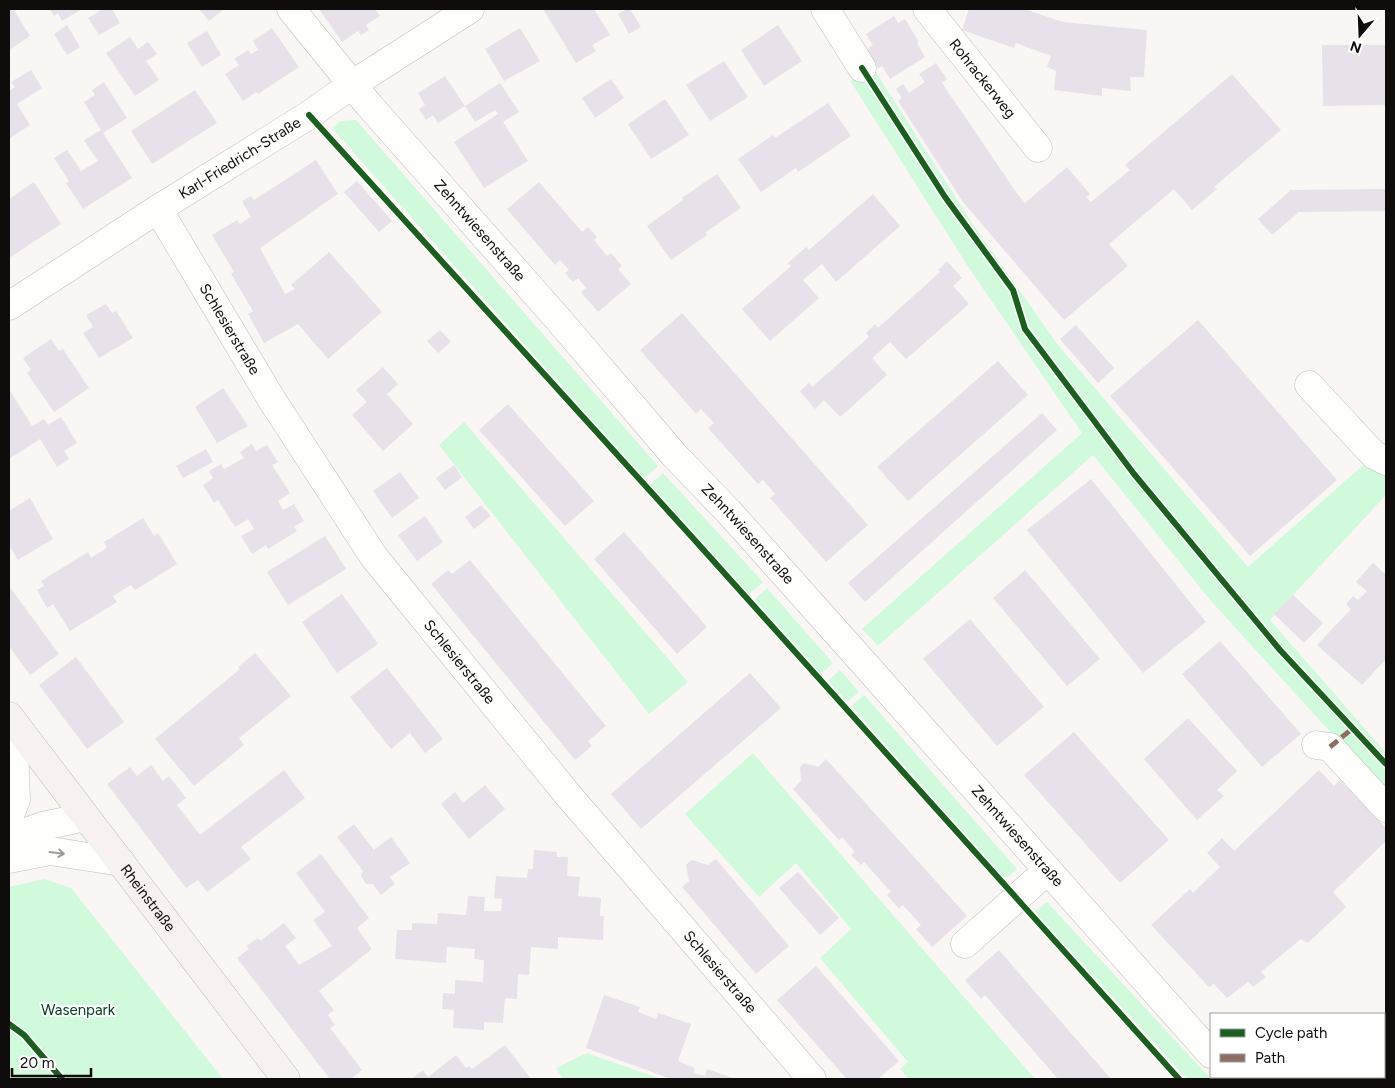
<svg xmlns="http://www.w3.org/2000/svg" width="1395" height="1088" font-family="Figtree,sans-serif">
  <rect width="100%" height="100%" fill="#faf6f4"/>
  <!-- green -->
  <g fill="#d0fadb">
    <path d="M860,47l112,176 86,122 190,222 113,-100 25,-25v53l-116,125 116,133v37l-63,-66 -112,-123 -118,-146 -215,191 -16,-17 220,-196 -113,-165 -118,-186z"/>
    <path d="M356,120l302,346 -14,13 -312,-351 9,-7z"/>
    <path d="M464,422l224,260 -39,32 -210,-269z"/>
    <path d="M663,473l100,109 -15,13 -98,-110z"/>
    <path d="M767,588l66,75 -13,12 -66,-75z"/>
    <path d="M840,670l19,22 -12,10 -19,-21z"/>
    <path d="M864,695l153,174 -12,10 -154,-173z"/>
    <path d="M753,753l282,326h-126l-9,-10 8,-7 -88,-104 31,-29 -55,-66 -37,34 -74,-83z"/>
    <path d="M44,879l27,9 152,191h-214v-192z"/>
    <path d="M1047,902l164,177h-24l-152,-167z"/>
    <path d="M587,1053l74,26h-98l-7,-11z"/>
  </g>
  <!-- building -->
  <g fill="#e8e1e9">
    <path d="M9,9h4l17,27 -21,14z"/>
    <path d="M50,9h32l-20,12 -4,-8 -4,3z"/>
    <path d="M103,9h9l8,14 -21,12 -11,-17z"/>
    <path d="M199,9h25l-15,12z"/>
    <path d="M319,9h56l5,7 -14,9 3,5 -8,5 -3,-4 -16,11z"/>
    <path d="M543,9h51l16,26 -18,10 4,6 -20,12z"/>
    <path d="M627,9h3l11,18 -12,7 -11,-20z"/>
    <path d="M969,9h55l39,13 84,8 -3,47h-14l1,14 -29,-3v8l-48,-6 2,-19 -9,-4 4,-11 -35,-13 -2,5 -52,-18z"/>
    <path d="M894,16l4,7 7,-4 14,23 -2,1 8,14 -35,22 -8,-13 -4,2 -11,-19 6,-4 -7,-11z"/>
    <path d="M67,25l13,22 -13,8 -13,-21z"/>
    <path d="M778,25l24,36 -38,25 -23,-36z"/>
    <path d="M272,28l27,39 -41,27 -2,-2 -13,9 -18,-27 14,-9 -5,-6 14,-9 3,4 7,-4 -5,-9z"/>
    <path d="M520,28l20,33 -36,20 -19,-32z"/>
    <path d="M207,31l14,24 -19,12 -15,-24z"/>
    <path d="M130,37l8,12 10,-7 9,12 -11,7 13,19 -24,16 -29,-43z"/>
    <path d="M1322,45h64v60l-63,1z"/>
    <path d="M724,61l24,36 -38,24 -24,-36z"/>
    <path d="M936,63l11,16 -5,4 74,109 9,11 42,-36 23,27 -4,3 5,5 39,-32 -5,-5 107,-91 49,56 -67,57 3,2 -25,21 -18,-21 -65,55 19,22 -64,54 -101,-118 -65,-101 4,-3 -6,-9 7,-5 6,9 16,-11 -6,-8z"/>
    <path d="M31,70l11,18 -25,16 13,21 -21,14v-48l6,-4 -4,-5z"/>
    <path d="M445,76l20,30 -27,17 -5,-8 -7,5 -7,-11 6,-4 -7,-12z"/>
    <path d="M611,79l13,19 -29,20 -13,-20z"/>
    <path d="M104,82l23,36 -24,15 29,45 -49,31 -17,-26 3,-2 -15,-23 13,-8 14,21 17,-10 -14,-21 17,-10 -17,-28 11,-7 -3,-5z"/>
    <path d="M500,83l19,29 -16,10 25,39 -44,27 -30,-46 44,-28 -3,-4 -20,12 -10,-16z"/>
    <path d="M195,90l22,33 -65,41 -21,-33z"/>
    <path d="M665,99l24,36 -38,24 -23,-35z"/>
    <path d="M828,103l23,33 -53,36 -2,-4 -35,24 -23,-33 35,-24 2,3z"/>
    <path d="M316,160l22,34 -78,54 25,46 10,-5 -4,-4 38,-33 53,60 -54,47 -30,-35 -34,19 -16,-29 5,-3 -22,-37 3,-2 -22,-37 25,-15 3,4 11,-7 -9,-16 9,-5 3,4z"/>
    <path d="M717,174l24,34 -35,24 1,3 -36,25 -24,-34 36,-26 -1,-2z"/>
    <path d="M357,181l35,40 -13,11 -35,-40z"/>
    <path d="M34,182l27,42 -52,34v-59z"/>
    <path d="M539,182l43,50 6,-5 9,10 -3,3 13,16 4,-3 11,13 -4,3 13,15 -33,28 -17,-20 5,-4 -8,-10 -5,4 -8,-9 4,-3 -9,-10 -5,5 -48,-56z"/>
    <path d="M1386,189v22l-87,1 -27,23 -14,-16 33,-29z"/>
    <path d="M873,194l27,32 -64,56 -14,-18 -19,16 16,18 -49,43 -28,-32 49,-43 -3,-3 18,-16 3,3z"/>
    <path d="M947,261l15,17 -9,8 16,18 -63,55 -16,-17 -18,16 15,17 -47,42 -16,-17 -9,9 -15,-18 9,-8 3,4 57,-50 -3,-4 9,-9 3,4 62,-56 -2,-2z"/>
    <path d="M106,304l6,9 4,-2 17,27 -34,20 -16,-25 10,-6 -7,-12z"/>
    <path d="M682,313l186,212 -42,37 -56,-64 5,-4 -12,-14 -5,4 -50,-56 6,-5 -13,-14 -5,5 -56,-64z"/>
    <path d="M1198,320l139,160 -87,76 -140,-160z"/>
    <path d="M1076,325l38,43 -16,15 -38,-44z"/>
    <path d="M440,330l11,12 -13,11 -11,-12z"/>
    <path d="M51,339l8,12 4,-2 26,39 -35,24 -27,-39 4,-3 -8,-12z"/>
    <path d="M998,361l30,34 -120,106 -31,-34z"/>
    <path d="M383,367l15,17 -11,10 26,30 -30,27 -31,-36 15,-13 -11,-12z"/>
    <path d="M223,388l25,38 -31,17 -22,-36z"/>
    <path d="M9,389l23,37 12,-7 4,6 13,-8 16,26 -13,8 5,8 -12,8 -17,-28 -31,20z"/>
    <path d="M508,404l86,97 -29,25 -86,-96z"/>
    <path d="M1042,413l15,17 -192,172 -17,-19z"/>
    <path d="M252,444l4,7 11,-6 11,17 -6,3 18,28 -12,8 5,9 11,-6 10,17 -10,5 3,5 -29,18 -2,-4 -14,9 -11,-18 13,-7 -6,-10 -13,8 -17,-27 -4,3 -11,-18 10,-7 -4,-7 12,-7 3,5 20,-11 -4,-6z"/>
    <path d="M206,449l7,13 -30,16 -7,-12z"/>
    <path d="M454,465l8,12 -17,13 -9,-12z"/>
    <path d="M400,472l19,26 -27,20 -19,-27z"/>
    <path d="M1091,479l115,143 -63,51 -116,-143z"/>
    <path d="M30,498l23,41 -35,21 -9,-15v-34z"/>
    <path d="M481,505l10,11 -17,13 -9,-12z"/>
    <path d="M425,516l18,26 -26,19 -19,-26z"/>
    <path d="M143,518l11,18 4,-3 19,31 -42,26 -4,-5 -18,11 4,6 -47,29 -17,-27 -6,4 -10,-18 7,-4 -3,-5 47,-29 3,6 16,-10 -3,-6z"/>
    <path d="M624,532l83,95 -30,27 -83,-95z"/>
    <path d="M325,536l21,33 -58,36 -21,-33z"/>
    <path d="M470,560l136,166 -18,15 4,5 -17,14 -144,-176 17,-14 4,4z"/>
    <path d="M1373,563l13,12v84l-24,26 -45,-40 34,-36 -5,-5 7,-8 5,4 9,-9 -11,-9z"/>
    <path d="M1025,570l75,89 -33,27 -74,-88z"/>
    <path d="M9,586l50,68 -29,21 -21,-29z"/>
    <path d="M342,594l36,50 -41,29 -35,-51z"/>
    <path d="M1293,595l30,28 -19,20 -30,-29z"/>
    <path d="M970,619l74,88 -47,39 -74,-87z"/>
    <path d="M1220,641l81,93 -39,33 -80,-93z"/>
    <path d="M255,653l36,43 -52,42 5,7 -50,41 -39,-47 85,-70 -2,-2z"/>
    <path d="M76,657l48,65 -37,27 -48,-64z"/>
    <path d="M387,668l56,71 -18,14 -15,-20 -19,16 -41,-52z"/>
    <path d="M750,673l31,35 -140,121 -30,-35z"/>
    <path d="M1188,718l49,53 -20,19 7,6 -27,24 -53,-61z"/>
    <path d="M1074,732l95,108 -49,43 -96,-108z"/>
    <path d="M826,759l141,157 -35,31 -16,-18 5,-4 -18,-20 -4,3 -6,-6 -6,-7 4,-3 -27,-30 -3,3 -10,-10 4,-3 -13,-15 -3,3 -46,-51 8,-8 -1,-14 4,-4 14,4z"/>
    <path d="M151,765l12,16 6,-5 17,22 -9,7 23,30 84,-65 21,28 -64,49 10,12 -44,33 -9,-12 -12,8 -79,-104 23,-17 7,9z"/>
    <path d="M1319,770l15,16 6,-6 46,48v13l-53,51 13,15 -38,36 -7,-4 -40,33 5,5 -13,10 -5,-5 -21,16 -13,-14 -5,3 -58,-62 39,-36 3,4 27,-26 -13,-14 15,-15 12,13z"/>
    <path d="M485,785l20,24 -36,30 -28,-35 14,-12 8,11z"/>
    <path d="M354,824l20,26 17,-13 19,26 -20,14 5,7 -14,11 -8,-11h-7l-5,-8 2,-5 -26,-34z"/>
    <path d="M534,850l23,2v5h11l-1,19 13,1 -2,19 23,2 -1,18h4l-1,24 -45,-3v12l-27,-2 -2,28 -11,-1 -1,25 -12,-1 -2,25 -19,-1v8l-31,-2 1,-18 -12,-1 1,-16 12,1v-14l28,2 1,-22 -10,-1 1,-10 -28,-2 -1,16 -51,-4 2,-29h15v-7l25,1 1,-11 28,2 2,-19 17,1 -1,14h17l1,-12 -8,-1 2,-22 31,2 1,-9h5z"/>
    <path d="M321,854l48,64 -12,10 15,21 -53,42 15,19 -6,5 7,10 -5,3 32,42 -11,9h-21l-93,-121 12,-9 -3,-3 12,-8 2,3 24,-18 12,15 -11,8 14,19 33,-19 -19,-26 12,-8 -29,-39z"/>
    <path d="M716,859l73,87 -33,28 -74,-87 7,-6 -3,-16 6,-5 16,5z"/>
    <path d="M798,872l41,46 -19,17 -41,-47z"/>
    <path d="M999,950l37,43 75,86h-53l-73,-84 -4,4 -16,-19z"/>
    <path d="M816,966l83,95 -21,18h-31l-70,-79z"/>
    <path d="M604,995l36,12 -2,5 18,7 2,-6 33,11 -13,37 17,7 -1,5 11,3 2,-7 26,9v1h-62l-85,-31z"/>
    <path d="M505,1045l26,34h-120l12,-9 5,7 28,-22 10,13 3,-2 3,3z"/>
  </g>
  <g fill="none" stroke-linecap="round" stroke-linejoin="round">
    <!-- minor casing -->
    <g stroke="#c1bdbb" stroke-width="29">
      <g id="minor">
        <path id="s1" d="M291,9l77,95 190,215 117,137 54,56 125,140 357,402"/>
        <path d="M825,9l37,59"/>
        <path id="s2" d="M927,9l111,139"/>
        <path id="s3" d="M158,209l114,191 102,157 194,238 244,284"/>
        <path id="s4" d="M9,306l149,-97 151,-94 44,-31 117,-75"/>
        <path d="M1309,385l65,70 12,6"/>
        <path d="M1316,745l14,2 56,61"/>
        <path d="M9,817l7,-17 -3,-78"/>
        <path d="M9,838l34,-12 42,-9"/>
        <path d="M9,859l41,-8 71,11"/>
        <path d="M965,944l83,-74"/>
        <path d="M1232,1077l3,2"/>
        <path d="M1287,1079l2,-2"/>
      </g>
    </g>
    <!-- major casing -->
    <g stroke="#c1b8b2" stroke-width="29">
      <g id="major">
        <path id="s5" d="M9,716l277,363"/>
      </g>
    </g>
    <!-- minor -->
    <use href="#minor" stroke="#fefefd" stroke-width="28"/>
    <!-- major -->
    <use href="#major" stroke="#f7f2ef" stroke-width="28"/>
    <!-- quiet -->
    <path stroke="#8d6e63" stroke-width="5" stroke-dasharray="10 5" stroke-linecap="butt" d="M1330,747l23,-19"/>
    <!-- cycleway casing -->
    <g stroke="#fff" stroke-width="9">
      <g id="cycleway">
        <path d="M862,68l83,129 68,93 12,39 109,145 146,176 106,114"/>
        <path d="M309,115l382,421 488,543"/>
        <path d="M9,1024l15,11 38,44"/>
      </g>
    </g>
    <!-- cycleway -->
    <use href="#cycleway" stroke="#1b5e20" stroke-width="6"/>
  </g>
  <!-- one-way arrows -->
  <defs><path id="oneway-shaft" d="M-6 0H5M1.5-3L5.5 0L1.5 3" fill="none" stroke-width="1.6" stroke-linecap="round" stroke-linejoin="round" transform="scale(1.25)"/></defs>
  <use stroke="#9e9d9c" href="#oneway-shaft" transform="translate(57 853) rotate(7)"/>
  <g text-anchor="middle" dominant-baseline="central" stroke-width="4" stroke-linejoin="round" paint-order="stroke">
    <!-- street labels -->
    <g font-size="15" fill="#0f0c0b" stroke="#fff">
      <text stroke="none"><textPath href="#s2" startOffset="89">Rohrackerweg</textPath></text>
      <text stroke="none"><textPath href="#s4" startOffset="274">Karl-Friedrich-Straße</textPath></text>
      <text stroke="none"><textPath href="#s1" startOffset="291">Zehntwiesenstraße</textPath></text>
      <text stroke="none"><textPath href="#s3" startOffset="140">Schlesierstraße</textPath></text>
      <text stroke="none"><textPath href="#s1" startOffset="696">Zehntwiesenstraße</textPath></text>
      <text stroke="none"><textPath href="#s3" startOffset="545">Schlesierstraße</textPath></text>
      <text stroke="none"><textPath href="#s1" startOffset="1101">Zehntwiesenstraße</textPath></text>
      <text stroke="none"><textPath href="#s5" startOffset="229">Rheinstraße</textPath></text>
      <text stroke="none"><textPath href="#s3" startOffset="950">Schlesierstraße</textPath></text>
    </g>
    <!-- park labels -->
    <g font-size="15" fill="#004120" stroke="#fff">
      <text x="78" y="1010">Wasenpark</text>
    </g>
  </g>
  <!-- border -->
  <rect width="1395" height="1088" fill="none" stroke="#0f0c0b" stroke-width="20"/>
  <!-- legend -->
  <rect x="1210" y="1013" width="175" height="65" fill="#ffffff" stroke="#9f9e9d"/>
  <rect x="1220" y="1029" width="25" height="8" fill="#1b5e20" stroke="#9f9e9d"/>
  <text x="1255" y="1038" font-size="15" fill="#0f0c0b">Cycle path</text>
  <rect x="1220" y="1054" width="25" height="8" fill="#8d6e63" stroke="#9f9e9d"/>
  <text x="1255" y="1063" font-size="15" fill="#0f0c0b">Path</text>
  <!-- north arrow -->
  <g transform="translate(1360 35) rotate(199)" stroke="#ffffff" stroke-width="4" paint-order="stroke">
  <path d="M0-4L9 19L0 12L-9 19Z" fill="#0f0c0b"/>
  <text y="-8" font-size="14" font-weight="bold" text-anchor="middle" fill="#0f0c0b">N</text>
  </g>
  <!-- scale -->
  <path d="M12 1068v8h79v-8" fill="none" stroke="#0f0c0b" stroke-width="2.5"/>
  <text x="20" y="1068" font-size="15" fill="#0f0c0b" stroke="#ffffff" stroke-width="4" paint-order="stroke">20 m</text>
</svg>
